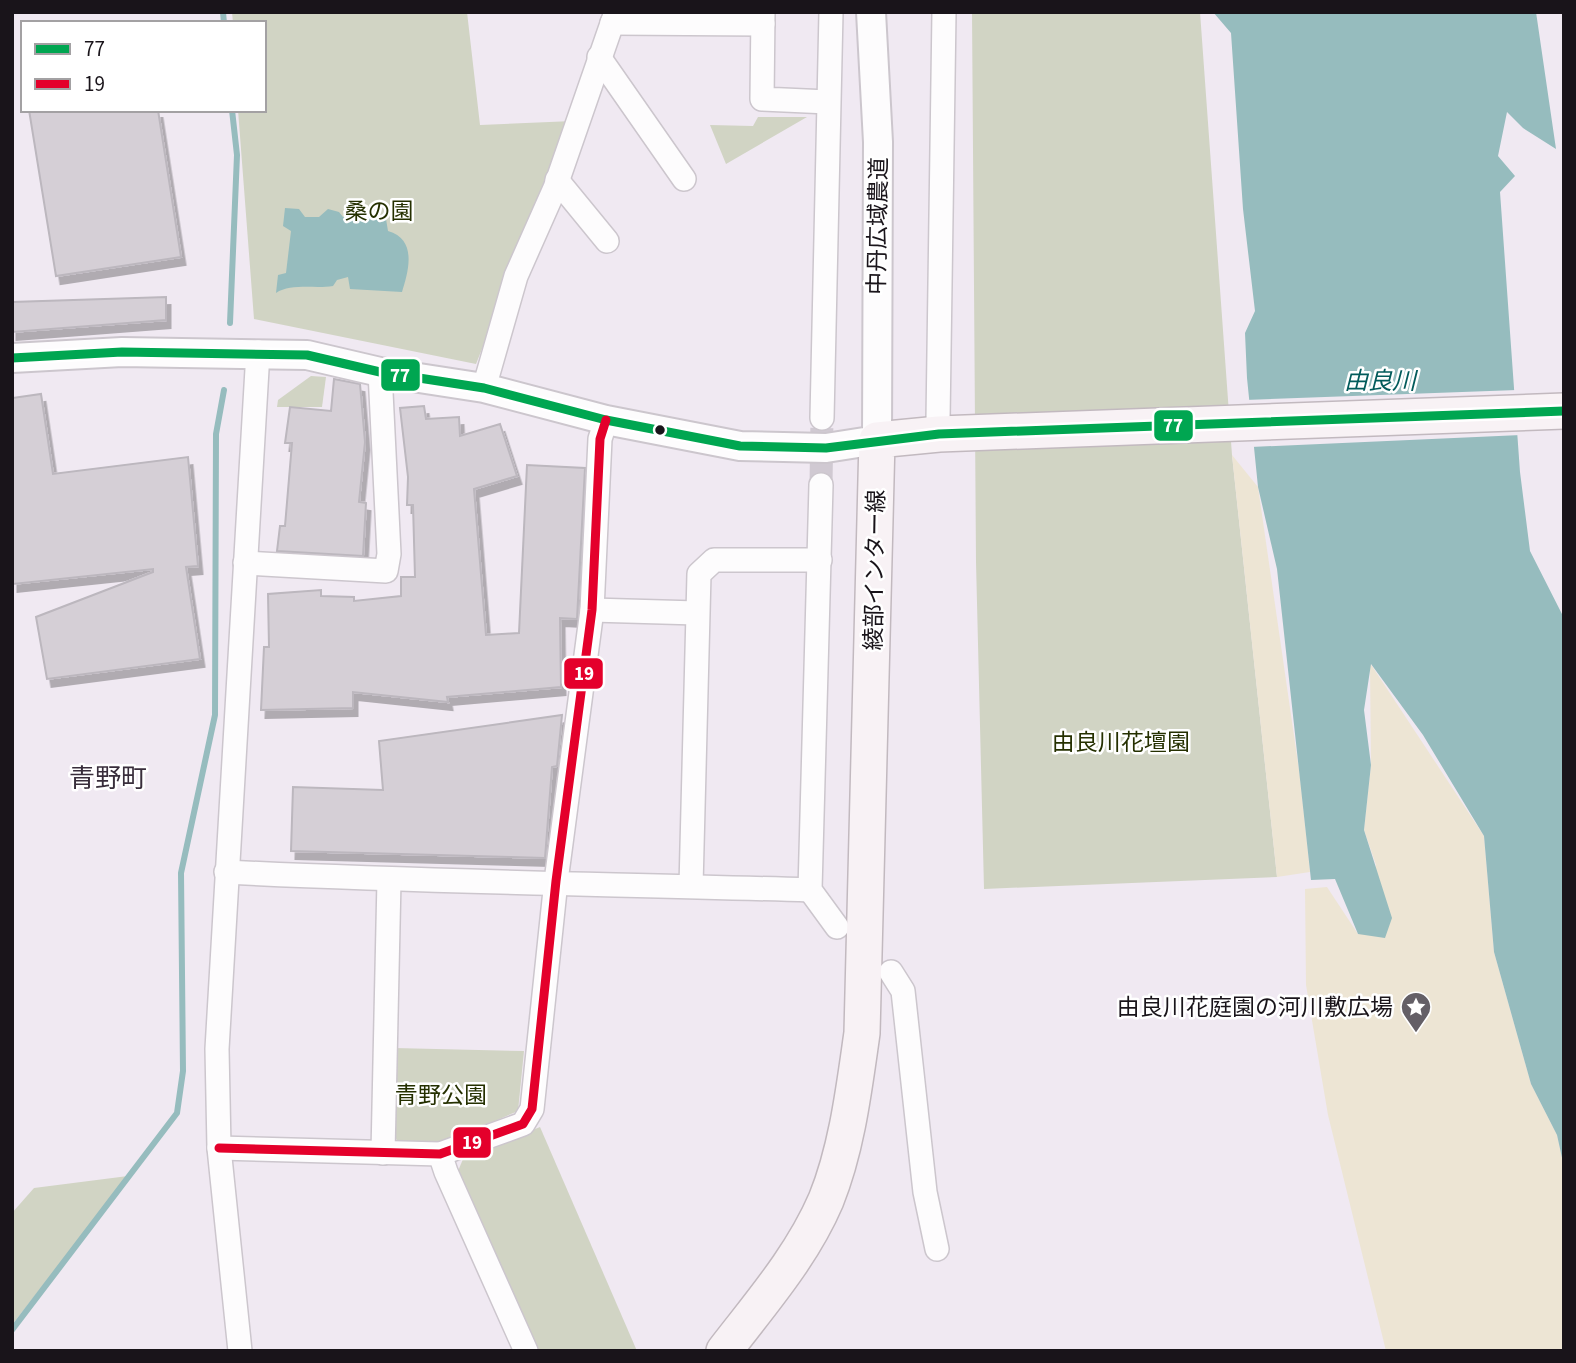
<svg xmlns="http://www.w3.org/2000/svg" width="1576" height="1363" font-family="'Source Sans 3','Noto Sans JP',sans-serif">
  <defs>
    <filter id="shadow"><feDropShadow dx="4.5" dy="8" stdDeviation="0" flood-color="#0004"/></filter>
  </defs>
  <rect width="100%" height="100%" fill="#f0e9f2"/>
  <!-- green -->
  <g fill="#d1d4c4">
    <path d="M232,12h235l13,113 93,-4 -97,243 -222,-45 -16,-209h26v-87h-31z"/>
    <path d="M972,12h228l32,443 45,422 -293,12 -8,-327z"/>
    <path d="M758,117h49l-81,47 -16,-39 43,1z"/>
    <path d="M311,376l15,1 -4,30h-45l1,-7z"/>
    <path d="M394,1048l130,3 -6,60 -76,33h-42l-7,-9z"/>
    <path d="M540,1127l97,224h-104l-77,-175 7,-17z"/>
    <path d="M128,1176l-116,149v-112l22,-25z"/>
  </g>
  <!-- sand -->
  <g fill="#ede5d4">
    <path d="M1232,455l26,32 42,290 10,95 -33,5z"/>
    <path d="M1370,663l114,173 10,116 37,132 26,51 7,32v184h-178l-58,-236 -22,-130 -1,-96 22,-2 31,47 18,-69 -12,-35 7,-65z"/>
  </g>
  <!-- water -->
  <g fill="#96bcbe">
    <path d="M1213,12h323l20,137 -33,-21 -16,-16 -9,44 17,20 -15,16 20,280 10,79 34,67v549l-7,-32 -26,-51 -37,-132 -10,-116 -61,-101 -52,-71 -7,46 7,55 -7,65 28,88 -7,20 -27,-4 -23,-55 -24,1 -34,-311 -19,-82 -11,-109 -2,-45 10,-22 -12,-102 -12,-176z"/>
    <path d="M285,208l14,1 6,8h14l9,-8 11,3 4,5h7l11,-9 25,11 2,12c29,8 21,39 14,61l-52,-3 -2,-12 -11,3 -4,6c-17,3 -42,-3 -57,7l2,-18 8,-2 5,-42 -8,-5z"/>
  </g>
  <!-- pier -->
  <path fill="#f0e9f2" d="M1517,390l4,45 -270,12 -6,-47z"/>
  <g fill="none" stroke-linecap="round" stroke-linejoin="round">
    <!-- stream -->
    <g stroke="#96bcbe" stroke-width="6">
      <path d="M223,12l1,11"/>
      <path d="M230,323l7,-168 -5,-45"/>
      <path d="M12,1330l165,-217 6,-42 -2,-198 34,-158 1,-281 8,-44"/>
    </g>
  </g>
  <!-- building -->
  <g fill="#d5cfd6" stroke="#bcb7be" stroke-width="2" filter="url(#shadow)">
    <path d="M29,110h129l23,147 -125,19z"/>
    <path d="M166,297v23l-154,12v-30z"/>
    <path d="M334,379l26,5 5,58 -6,60 7,1 -3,53 -86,-5 3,-25h5l7,-83h-7l5,-36 41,4z"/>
    <path d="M41,394l12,80 135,-17 10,109 -12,1 14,92 -153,20 -11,-62 117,-45v-3l-140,15 -1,-186z"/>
    <path d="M424,406l2,13 33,-2 1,19 40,-12 17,52 -43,13 12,146 33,-2 8,-168 58,3 -8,151 -17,-1 1,69 -114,10 1,5 -95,-10v16l-92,2 3,-63h5l-1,-53 53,-4v6l33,1v4l47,-5v-19h14l-2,-72h-6l1,-28 -8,-69z"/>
    <path d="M562,715l-5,51 -5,1 -7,91 -254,-7 2,-64 90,3 -4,-49z"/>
  </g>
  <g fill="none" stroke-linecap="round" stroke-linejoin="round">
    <!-- minor-tunnel -->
    <path stroke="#d0c9d2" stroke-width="23" stroke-dasharray="23 11" stroke-linecap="butt" d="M821,485l1,-67"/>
    <!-- minor casing -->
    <g stroke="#ccc6cd" stroke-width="26">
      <g id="minor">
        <path d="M763,12l-1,87 66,3"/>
        <path d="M612,23l151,1"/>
        <path d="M599,57l85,122"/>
        <path d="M557,180l50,61"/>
        <path d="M484,388l32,-112 39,-88 61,-176"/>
        <path d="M822,418l9,-406"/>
        <path d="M938,420l6,-408"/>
        <path d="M821,485l-11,405 27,37"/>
        <path d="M245,563l141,8 3,-17 -9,-182"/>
        <path d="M592,610l105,3"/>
        <path d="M226,872c194,10 389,12 584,18"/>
        <path d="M691,886l8,-312 15,-14h106"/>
        <path d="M891,972l12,19 22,201 12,57"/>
        <path d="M219,1148l221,6 83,-30 9,-15 24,-228 36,-271 8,-171 6,-19"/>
        <path d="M383,1153l6,-273"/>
        <path d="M440,1154l6,18 80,179"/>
        <path d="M240,1351l-21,-203 -2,-99 41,-697"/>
      </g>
    </g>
    <!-- tertiary casing -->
    <g stroke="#ccc6cd" stroke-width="32">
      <path id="tertiary" d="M12,358l110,-6 185,3 73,17 104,16 122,32 134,26 86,2 51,-8 1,-298 -7,-130"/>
    </g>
    <!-- primary casing -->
    <g stroke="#c2b9bf" stroke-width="38">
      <path id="primary" d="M724,1351c37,-48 78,-95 102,-151 21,-52 28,-111 36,-167l15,-593 62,-6 625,-23"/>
    </g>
    <!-- minor -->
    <use href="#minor" stroke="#fdfcfd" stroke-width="23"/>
    <!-- tertiary -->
    <use href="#tertiary" stroke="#fdfcfd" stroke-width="28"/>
    <!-- primary -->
    <use href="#primary" stroke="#f8f2f5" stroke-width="35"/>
    <!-- bus-1 casing -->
    <g stroke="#fff" stroke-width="14">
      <path id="bus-1" d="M12,358l110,-6 185,3 73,17 104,16 122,32 134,26 86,2 113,-14 625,-23"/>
    </g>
    <!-- bus-2 casing -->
    <g stroke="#fff" stroke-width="14">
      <path id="bus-2" d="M219,1148l221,6 83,-30 9,-15 24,-228 36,-271 8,-171 6,-19"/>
    </g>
    <!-- bus-1 -->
    <use href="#bus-1" stroke="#00a651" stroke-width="9"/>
    <!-- bus-2 -->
    <use href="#bus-2" stroke="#e4002b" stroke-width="9"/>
  </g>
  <!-- icons -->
  <defs>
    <g id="sight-pin" transform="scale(1.575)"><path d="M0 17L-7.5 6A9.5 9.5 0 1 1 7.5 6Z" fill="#645f66" stroke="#fff"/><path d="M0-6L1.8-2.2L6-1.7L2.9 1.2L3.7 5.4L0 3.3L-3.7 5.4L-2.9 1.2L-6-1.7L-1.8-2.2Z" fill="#fff"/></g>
  </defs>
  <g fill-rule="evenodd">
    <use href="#sight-pin" x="1416" y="1007"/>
  </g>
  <!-- markers -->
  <circle fill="#19141a" stroke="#fff" stroke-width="2.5" cx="660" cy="430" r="6"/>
  <g text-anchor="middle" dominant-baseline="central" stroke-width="5" stroke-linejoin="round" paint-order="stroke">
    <!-- park labels -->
    <g font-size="23" fill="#253000" stroke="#fff">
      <text x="379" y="211">桑の園</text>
      <text x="1121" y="742">由良川花壇園</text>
      <text x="441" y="1095">青野公園</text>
    </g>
    <!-- street labels -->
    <g font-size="23" fill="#19141a" stroke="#fff">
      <text transform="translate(878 226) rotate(-89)">中丹広域農道</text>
      <text transform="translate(875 570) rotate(-89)">綾部インター線</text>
    </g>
    <!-- poi labels -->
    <g font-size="23" fill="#19141a" stroke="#fff" text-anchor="end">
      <text x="1393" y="1007">由良川花庭園の河川敷広場</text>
    </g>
    <!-- water labels -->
    <g font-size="24" font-style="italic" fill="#025b5b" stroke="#fff">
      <text x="1380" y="381">由良川</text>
    </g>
    <!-- quarter labels -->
    <g font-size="26" fill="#382d3b" stroke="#fff">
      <text x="108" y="778">青野町</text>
    </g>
  </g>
  <g stroke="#fff" stroke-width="2.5">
    <rect x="380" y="358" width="41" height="34" rx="7" fill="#00a651"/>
    <rect x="1153" y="409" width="41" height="33" rx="7" fill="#00a651"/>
    <rect x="563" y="657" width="41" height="33" rx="7" fill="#e4002b"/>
    <rect x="452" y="1126" width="40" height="33" rx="7" fill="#e4002b"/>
  </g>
  <g font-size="19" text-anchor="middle" font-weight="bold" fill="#fff">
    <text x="400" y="382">77</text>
    <text x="1173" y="432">77</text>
    <text x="584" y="680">19</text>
    <text x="472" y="1149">19</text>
  </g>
  <!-- border -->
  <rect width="1576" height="1363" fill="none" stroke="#19141a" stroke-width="28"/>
  <!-- legend -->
  <rect x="21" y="21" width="245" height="91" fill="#ffffff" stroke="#a3a1a3" stroke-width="2"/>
  <rect x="35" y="44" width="35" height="10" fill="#00a651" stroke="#a3a1a3" stroke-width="2"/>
  <text x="84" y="56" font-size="21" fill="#19141a">77</text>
  <rect x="35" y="79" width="35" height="10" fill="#e4002b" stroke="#a3a1a3" stroke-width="2"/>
  <text x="84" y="91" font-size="21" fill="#19141a">19</text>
</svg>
